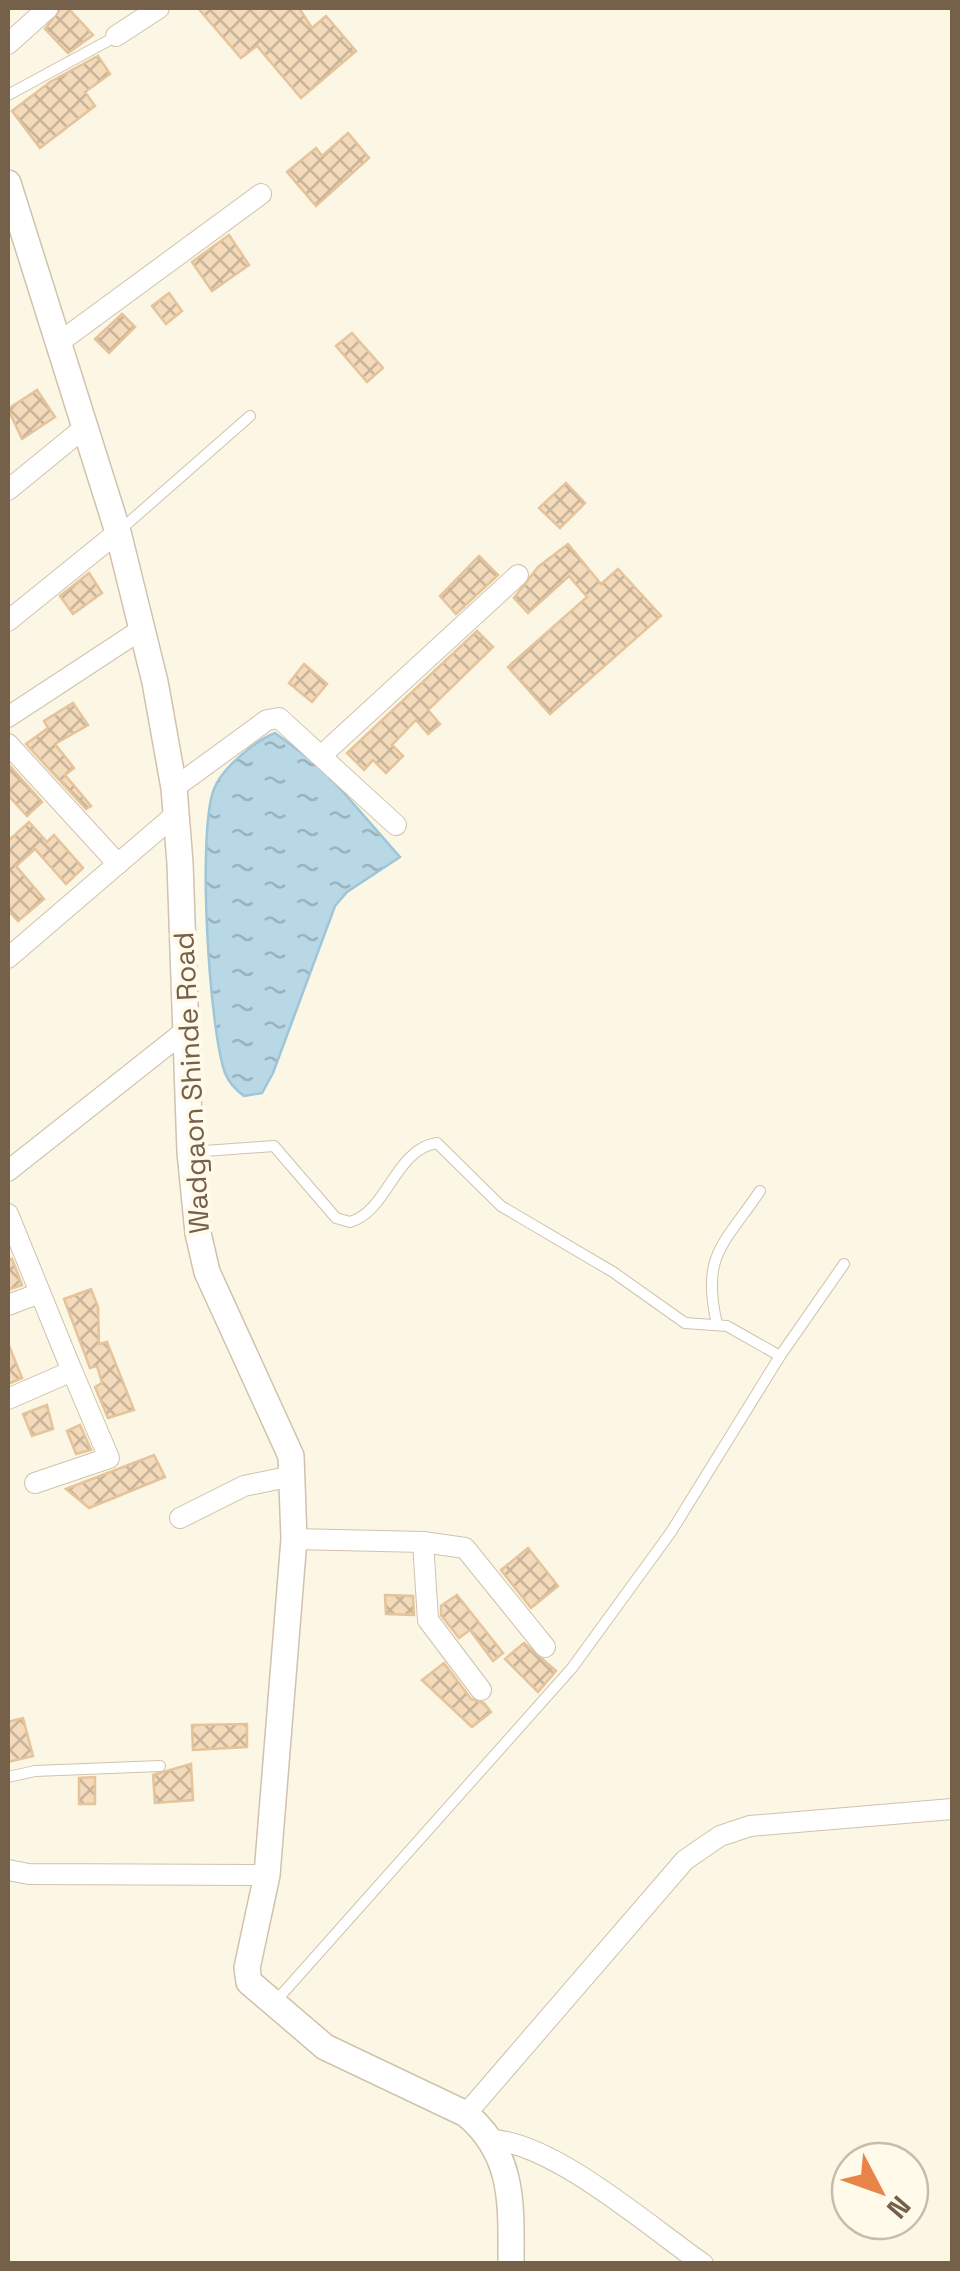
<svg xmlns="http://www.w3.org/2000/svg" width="960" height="2271" font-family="'Space Grotesk',sans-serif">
  <defs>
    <pattern id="water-ripples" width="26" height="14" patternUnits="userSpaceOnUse" patternTransform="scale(2.5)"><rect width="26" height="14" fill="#b8d8e6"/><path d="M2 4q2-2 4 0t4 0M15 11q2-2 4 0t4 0" fill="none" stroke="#9ab3bc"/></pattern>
    <pattern id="building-cross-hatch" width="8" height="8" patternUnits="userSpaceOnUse" patternTransform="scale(2.5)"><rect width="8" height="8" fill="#f2dabb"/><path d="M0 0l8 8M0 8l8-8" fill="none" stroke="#c9b49a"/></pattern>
  </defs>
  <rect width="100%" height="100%" fill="#fcf7e4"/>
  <!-- water -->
  <path fill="url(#water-ripples)" stroke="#9ec6d8" stroke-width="2.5" d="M275,733l47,35 78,89 -53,35 -12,14 -62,167 -11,20 -18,3c-8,-6 -15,-13 -19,-23 -16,-45 -28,-241 -11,-284 8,-21 41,-48 61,-56z"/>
  <!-- building -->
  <g fill="url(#building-cross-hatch)" stroke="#e5c39b" stroke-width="2.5">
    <path d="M61,8h7l25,27 -25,18 -23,-24z"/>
    <path d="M198,8h101l13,20 14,-12 30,35 -55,47 -44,-52 -16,12z"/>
    <path d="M98,56l12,18 -25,18 10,14 -55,42 -28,-37 38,-29z"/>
    <path d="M348,133l21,25 -53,48 -29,-34 29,-24 6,8z"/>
    <path d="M229,235l20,30 -37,26 -20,-29z"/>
    <path d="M169,293l13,18 -16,13 -14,-18z"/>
    <path d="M122,314l13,13 -26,26 -14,-14z"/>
    <path d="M352,333l31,35 -16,14 -31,-36z"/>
    <path d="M37,390l18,27 -33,22 -14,-30z"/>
    <path d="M566,483l19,20 -25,25 -21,-20z"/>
    <path d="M568,544l33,40 17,-15 43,47 -111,98 -42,-47 79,-70 -18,-21 -41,37 -14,-15 24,-31z"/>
    <path d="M479,556l19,19 -42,39 -16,-18z"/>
    <path d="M89,573l13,20 -29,21 -13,-18z"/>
    <path d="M477,631l16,16 -65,63 12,14 -12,10 -12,-14 -24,25 11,11 -17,17 -13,-13 -9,10 -17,-17z"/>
    <path d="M304,664l23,20 -15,18 -23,-19z"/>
    <path d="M73,703l15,22 -33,19 19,24 -9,7 26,31 -5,3 -60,-65 22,-16 -4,-7z"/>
    <path d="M8,764l34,38 -15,14 -19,-21z"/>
    <path d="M29,822l18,20 7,-7 29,33 -17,16 -31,-35 -19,17 28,33 -26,22 -10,-11v-69z"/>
    <path d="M12,1259l10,26 -14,5v-30z"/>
    <path d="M91,1289l7,18 1,37 8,-2 27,68 -26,8 -13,-31 7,-4 -5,-17 -7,2 -26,-69z"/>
    <path d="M8,1343l14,35 -14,6z"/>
    <path d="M47,1405l6,24 -21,7 -9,-22z"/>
    <path d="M80,1425l11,25 -15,4 -9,-23z"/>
    <path d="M154,1455l11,22 -76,31 -23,-19z"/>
    <path d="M528,1548l30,38 -27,22 -30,-38z"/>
    <path d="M385,1595l28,1 1,19 -28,-1z"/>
    <path d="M457,1595l46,58 -10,8 -23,-31 -11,8 -18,-23v-9z"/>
    <path d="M524,1643l32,28 -18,21 -33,-33z"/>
    <path d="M444,1663l27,36 13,4 7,9 -19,15 -50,-47z"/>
    <path d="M23,1718l10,38 -25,6v-40z"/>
    <path d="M247,1724v23l-54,3 -1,-25z"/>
    <path d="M191,1764l2,36 -38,3 -2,-28z"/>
    <path d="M95,1777v27h-16v-26z"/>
  </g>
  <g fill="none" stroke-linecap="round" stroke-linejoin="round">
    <!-- service casing -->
    <g stroke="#d0c2ad" stroke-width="12">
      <g id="service">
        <path d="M8,95l107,-58"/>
        <path d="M119,531l131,-115"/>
        <path d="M191,1152l83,-6 62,72 14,4c38,-11 45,-73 87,-79l64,63 112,66 72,51 42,3 53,30"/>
        <path d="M717,1324c-16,-68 6,-79 43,-133"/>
        <path d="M8,1777l27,-6 125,-5"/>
        <path d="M275,2002l297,-334 99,-136 109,-176 64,-92"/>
      </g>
    </g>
    <!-- minor casing -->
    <g stroke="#d0c2ad" stroke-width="22">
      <g id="minor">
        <path d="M116,36l43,-28"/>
        <path d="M8,44l40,-36"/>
        <path d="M57,344l204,-150"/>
        <path d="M8,490l76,-62"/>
        <path d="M8,621l110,-89"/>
        <path d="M8,717l134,-88"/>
        <path d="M8,744l110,120"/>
        <path d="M322,755l196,-180"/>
        <path d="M174,788l93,-68 12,-2 117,107"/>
        <path d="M8,958l168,-144"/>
        <path d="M8,1171l177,-140"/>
        <path d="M8,1214l64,157 -64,28"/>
        <path d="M8,1305l32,-12"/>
        <path d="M35,1483l74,-25 -37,-87"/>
        <path d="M180,1518l64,-32 48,-10"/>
        <path d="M294,1539l129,3 42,6 80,99"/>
        <path d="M423,1542l5,78 53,70"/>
        <path d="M8,1870l21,4 238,1"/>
        <path d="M466,2114l219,-254 35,-24 30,-10 202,-17"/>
        <path d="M493,2140c62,4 157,87 210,124"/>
      </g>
    </g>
    <!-- tertiary casing -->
    <g stroke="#d0c2ad" stroke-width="28">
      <path id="tertiary" d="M8,183l110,349 37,150 19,106 6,75 10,289 8,81 9,39 84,184 3,83 -27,336 -20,93 2,14 76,65 141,67c49,41 45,91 45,150"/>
    </g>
    <!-- service -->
    <use href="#service" stroke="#fff" stroke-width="10"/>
    <!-- minor -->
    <use href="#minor" stroke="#fff" stroke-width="20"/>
    <!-- tertiary -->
    <use href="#tertiary" stroke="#fff" stroke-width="25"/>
  </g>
  <g text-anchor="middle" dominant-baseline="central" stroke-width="8" stroke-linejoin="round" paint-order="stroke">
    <!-- street labels -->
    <g font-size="28" fill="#756049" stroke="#fffaea">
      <text transform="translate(191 1083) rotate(-93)">Wadgaon Shinde Road</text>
    </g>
  </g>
  <!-- border -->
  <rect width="960" height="2271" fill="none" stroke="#756049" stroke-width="20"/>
  <!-- north arrow -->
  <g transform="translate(880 2191) rotate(131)"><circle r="48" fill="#fffaea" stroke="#c8bcaa" stroke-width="2.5"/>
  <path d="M0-8L18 38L0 25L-18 38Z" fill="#e88448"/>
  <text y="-15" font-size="28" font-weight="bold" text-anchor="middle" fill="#756049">N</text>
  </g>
</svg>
